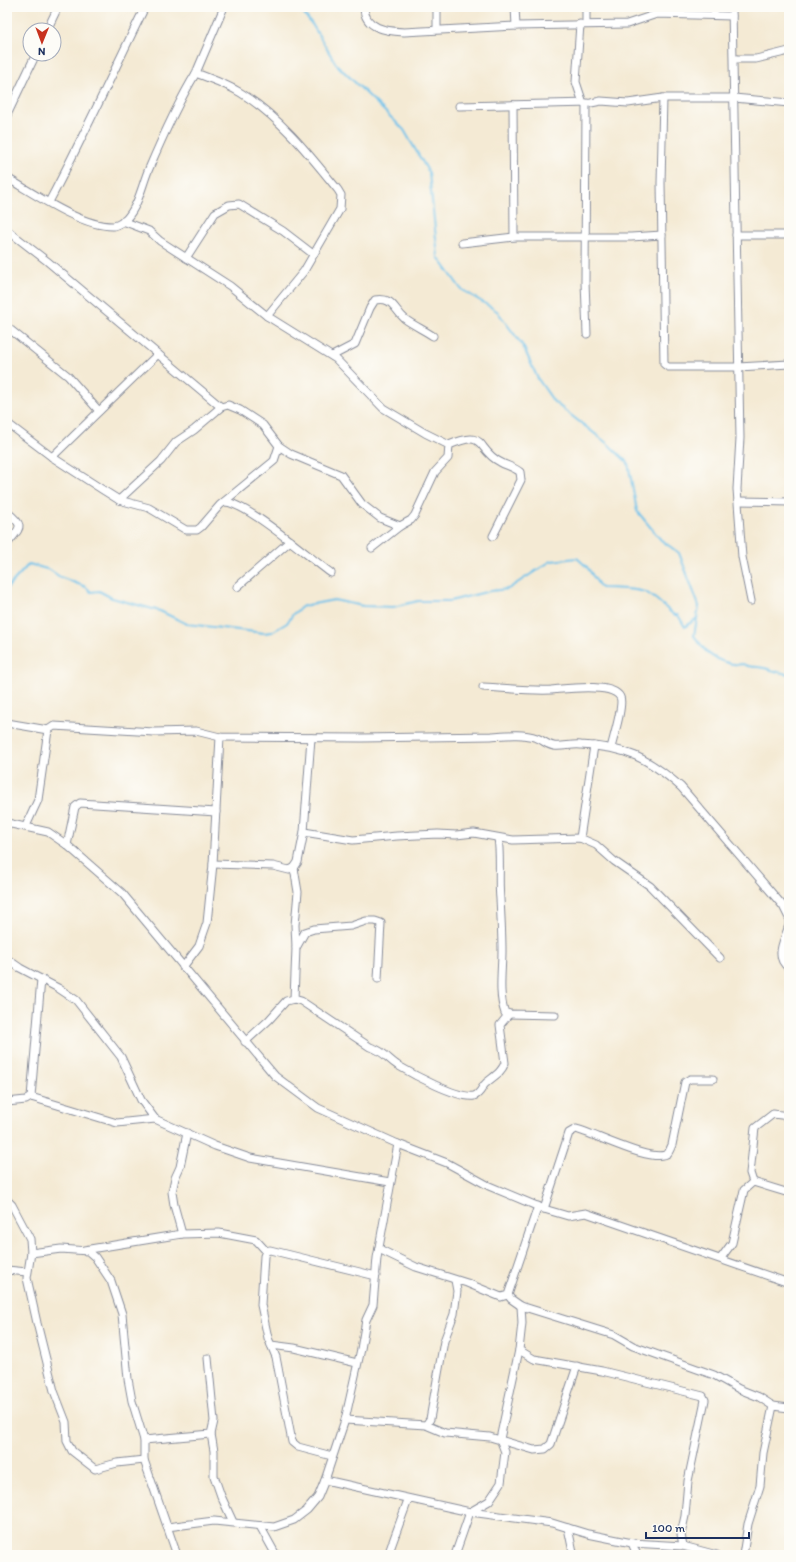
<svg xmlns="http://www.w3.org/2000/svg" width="796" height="1562" font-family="Itim,sans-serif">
  <rect width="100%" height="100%" fill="#fdfcf7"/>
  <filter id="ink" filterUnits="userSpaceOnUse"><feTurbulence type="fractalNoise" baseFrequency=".025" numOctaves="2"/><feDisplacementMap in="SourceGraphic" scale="8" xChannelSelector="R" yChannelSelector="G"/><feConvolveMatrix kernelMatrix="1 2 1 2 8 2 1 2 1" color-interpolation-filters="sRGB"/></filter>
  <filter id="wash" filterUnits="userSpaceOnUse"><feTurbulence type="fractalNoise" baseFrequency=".012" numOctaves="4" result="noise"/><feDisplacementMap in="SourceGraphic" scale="16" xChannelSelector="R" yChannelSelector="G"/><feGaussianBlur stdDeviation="0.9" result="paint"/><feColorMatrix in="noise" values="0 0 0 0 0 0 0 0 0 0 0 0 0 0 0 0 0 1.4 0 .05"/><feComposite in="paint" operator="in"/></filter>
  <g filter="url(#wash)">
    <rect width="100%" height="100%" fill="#f4ead4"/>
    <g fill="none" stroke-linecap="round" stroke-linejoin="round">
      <!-- stream -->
      <g stroke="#6fc2eb" stroke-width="2">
        <path d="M298,7l14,17 24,40 68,66 25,43 9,84 23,32 36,22 26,35 15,33 16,23 54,42 20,19 9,48 24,29 18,13 20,53"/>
        <path d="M7,588l22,-24 21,6 10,7 26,10 5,5 8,-1 13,7 48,13 27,13 77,9 8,-1 15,-9 6,-9 10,-8 31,-6 29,6 30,1 25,-6h32l40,-10 18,-2 43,-28 26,-3 10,9 14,21c9,0 40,1 46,5 9,5 19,15 27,22h4l7,12 12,-9 2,-12 -5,30c5,5 8,12 14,17 8,7 24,13 35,11 6,4 8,2 15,3 10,1 20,6 31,7"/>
      </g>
    </g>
  </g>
  <g filter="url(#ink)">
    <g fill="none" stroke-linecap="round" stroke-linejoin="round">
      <!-- street casing -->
      <g stroke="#888c99" stroke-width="9">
        <g id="street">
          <path d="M364,7c0,22 23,24 40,25l112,-6 111,-2 30,-10 75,2"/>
          <path d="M515,7l1,19"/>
          <path d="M586,7v17"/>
          <path d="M732,7l8,431 -3,51 5,68 9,44"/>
          <path d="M580,24l-4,58 7,21"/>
          <path d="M437,29v-22"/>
          <path d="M47,30l11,-23"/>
          <path d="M734,59h22l33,-8"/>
          <path d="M196,73l28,-66"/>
          <path d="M663,98l-2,85 3,181 4,3h70l51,-3"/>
          <path d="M586,103l-1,179 2,52"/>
          <path d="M513,105l1,132"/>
          <path d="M459,106l132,-3 10,-2 27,2 35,-5h71l55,5"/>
          <path d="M7,115l29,-61"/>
          <path d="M7,178c28,16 74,49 107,48 4,-1 11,-5 13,-8 11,-12 15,-32 21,-47 14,-33 29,-67 48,-98 15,6 31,11 45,20 39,24 68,61 97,97l3,5 -1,14 -36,62 -37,45 69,43 47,49 42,25 24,12 -1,13 -13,14 -20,43 -4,5 -11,6 -28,22"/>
          <path d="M49,202c34,-64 64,-130 96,-195"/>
          <path d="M123,221l26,10 11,10 70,45 37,30"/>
          <path d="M7,230l40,31 174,146"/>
          <path d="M736,235h53"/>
          <path d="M462,243l52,-6h117l31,-2"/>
          <path d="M186,258l29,-45 14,-8 10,-1 44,27 30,23"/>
          <path d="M7,327l61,49 31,35"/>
          <path d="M332,356l23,-12 15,-36 5,-8c19,-3 18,9 30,19 8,6 19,11 28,17"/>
          <path d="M7,423l45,34 51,33 16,10 30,8 37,22h11l4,-3 19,-22 54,-44 5,-15"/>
          <path d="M449,445c39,-16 26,4 51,17 7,4 14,5 20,10l1,8 -28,56"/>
          <path d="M52,457l106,-103"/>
          <path d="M119,500l42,-39 15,-19 18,-12 27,-23 7,-2 12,5 23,15 16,21 12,8 50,21 21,29 18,14 20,8"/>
          <path d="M738,501l51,1"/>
          <path d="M224,502c21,-1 87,57 107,71"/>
          <path d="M7,512c19,15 13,15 0,32"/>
          <path d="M237,587l53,-46"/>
          <path d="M483,687c23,1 46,4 68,3 14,-1 61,-8 69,7 4,7 -7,42 -9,51"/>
          <path d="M7,723l41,7"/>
          <path d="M7,823l41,9 19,13 55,48 153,183 43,32 80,36 49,19 42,23 55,23 24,7 18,-3 203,70"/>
          <path d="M26,826l12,-26 10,-70 6,-4 100,6 42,-1 24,6 142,1 129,-2c15,-1 31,-3 46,2 6,2 10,7 17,8 9,1 18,-2 27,-1 45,2 67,13 100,42l102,119 6,12"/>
          <path d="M304,832l49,8 44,-4 41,-2 18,1 18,-2 39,7 67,-2 16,7 18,16 36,25 70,72"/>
          <path d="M498,838c3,20 0,41 2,61 1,18 2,35 2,52 0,20 -4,43 3,62l4,1 46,1"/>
          <path d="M580,838l14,-92"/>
          <path d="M67,845l8,-38 5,-4 136,9"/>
          <path d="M213,864l60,2 16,4 5,-2 4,-6 6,-30 7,-94"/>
          <path d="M294,868l4,24 -3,33 1,22"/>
          <path d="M789,925c-4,15 -16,32 0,43"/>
          <path d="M7,959l13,9 38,20 18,12 45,57 20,43 14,19 60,27 35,12 140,24"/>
          <path d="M183,967l16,-21 8,-23 6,-59 7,-127"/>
          <path d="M294,999l2,-51 9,-16 9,-3 37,-3 15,-5h9l6,2 -3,56"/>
          <path d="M245,1042l24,-22 17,-19 8,-2 7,2 69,46c12,3 17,11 27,18 15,9 61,34 77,31 7,-2 8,-10 12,-13 8,-7 15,-10 19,-20l-5,-38 9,-11"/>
          <path d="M31,1097l10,-118"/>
          <path d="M7,1102l19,-2 5,-3 86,26 38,-4"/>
          <path d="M753,1182l-3,-9 5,-45 18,-14 16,2"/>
          <path d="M7,1200l5,5 18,34 1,14 -4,25 10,45 17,68 12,31 1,19 5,10 23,18 22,-6 27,-3"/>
          <path d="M544,1209l25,-76 7,-4c17,4 79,36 92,24 1,-1 3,-6 4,-8l13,-63 5,-3h23"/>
          <path d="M182,1234l-8,-29 -2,-13 3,-14 5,-11 7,-34"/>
          <path d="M379,1249l37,18 51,16 34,14 7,-2 2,-6 28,-83"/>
          <path d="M84,1250l98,-16 37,-1 37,7 10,11"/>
          <path d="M31,1253l30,-4 27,2 7,6 16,24 11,33 6,65 4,22 12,39v20l33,95"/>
          <path d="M721,1258l11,-15 12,-53 9,-8 36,11"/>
          <path d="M7,1270l20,2"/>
          <path d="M508,1295l3,4 10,7 93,29 19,11 81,29 25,14 20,8 14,9 -10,47 -3,33 -12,38 -5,31"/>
          <path d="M521,1306l1,17 -3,27 15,9 68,12 101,25 2,4 -17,81 -3,35 -4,18 2,12"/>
          <path d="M271,1345l23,3 63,15"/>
          <path d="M773,1406l16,2"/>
          <path d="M345,1420l81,5 19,8 45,4 44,13 11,-1 6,-5 26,-78"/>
          <path d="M426,1425l4,-6 14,-78 10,-27 3,-23 -2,-11"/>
          <path d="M211,1434l3,17v25l7,20 12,26"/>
          <path d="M144,1440l67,-6 3,-13 -6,-63"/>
          <path d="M332,1456l-34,-9 -6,-5 -16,-85 -8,-19 -7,-33 3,-49 2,-5 4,-1 106,26"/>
          <path d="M325,1480l145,32 82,11 36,11 44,9 51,3 34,9"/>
          <path d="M260,1526l16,29"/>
          <path d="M167,1527l47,-6 60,6 20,-7 13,-10 11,-13 7,-17 20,-60 16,-71 5,-29 7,-15 4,-47 21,-114"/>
          <path d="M568,1528l5,24 -2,3"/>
          <path d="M632,1543l5,12"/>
          <path d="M388,1555l20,-55"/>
          <path d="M455,1555l15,-43 19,-11 12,-18 4,-31 -5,-13 19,-89"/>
        </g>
      </g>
      <!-- street -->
      <use href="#street" stroke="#fff" stroke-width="7"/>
    </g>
  </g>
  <!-- margin -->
  <rect width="796" height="1562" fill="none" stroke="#fdfcf7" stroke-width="24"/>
  <!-- north arrow -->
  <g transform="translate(42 42) rotate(181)"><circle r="19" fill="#fdfcf7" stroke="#a3aaba"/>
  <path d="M0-3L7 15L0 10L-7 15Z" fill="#c8321e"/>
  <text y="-6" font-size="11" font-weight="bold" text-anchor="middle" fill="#1b2f5e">N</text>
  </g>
  <!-- scale -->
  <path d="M646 1532v6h103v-6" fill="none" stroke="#1b2f5e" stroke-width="2"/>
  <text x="652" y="1532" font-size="12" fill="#1b2f5e" stroke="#fdfcf7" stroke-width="3" paint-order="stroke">100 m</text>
</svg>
